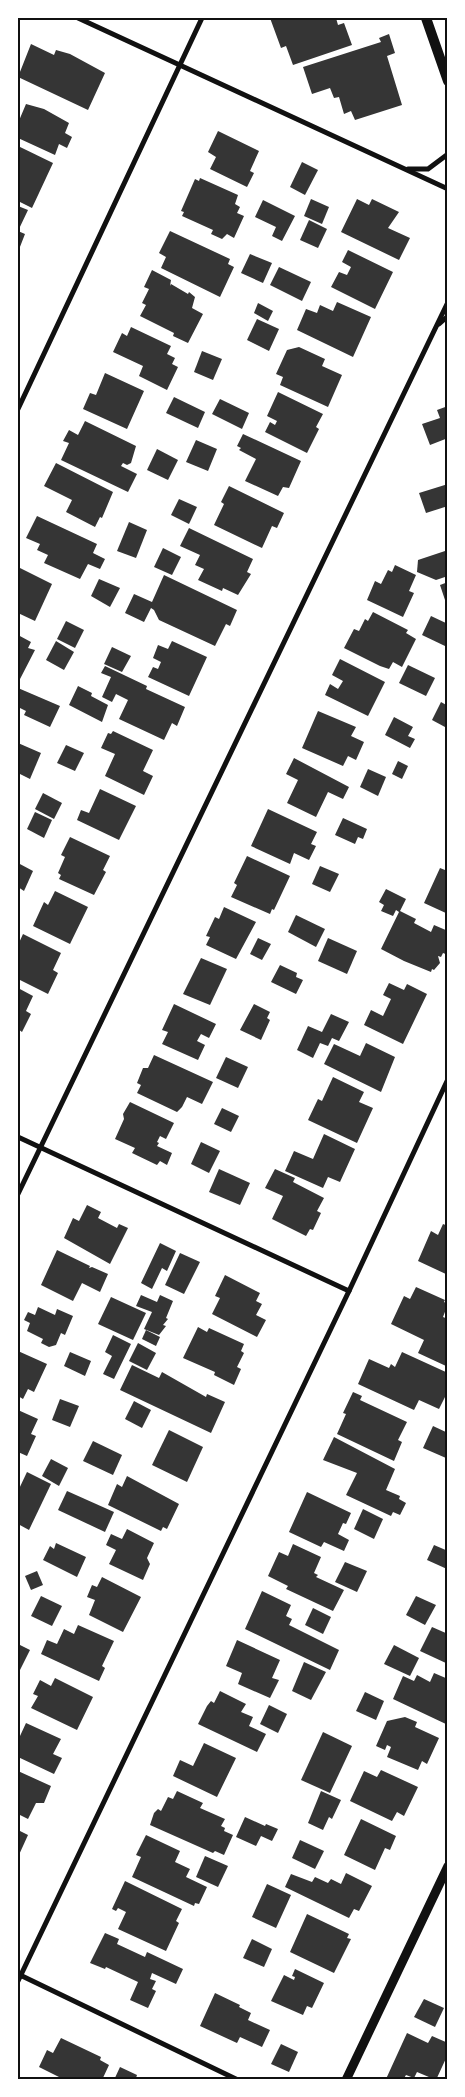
<svg xmlns="http://www.w3.org/2000/svg" width="465" height="2097" font-family="Poppins,sans-serif">
  <rect width="100%" height="100%" fill="#fff"/>
  <!-- building -->
  <g fill="#353535">
    <path d="M270,18h66l2,7 6,-2 8,22 -59,20 -7,-19 -5,2z"/>
    <path d="M389,34l6,19 -8,3 15,49 -47,15 -4,-9 -7,3 -5,-17 -5,1 -4,-10 -18,6 -9,-27 78,-25 -2,-4z"/>
    <path d="M31,44l23,11 2,-5 14,4 35,19 -17,37 -70,-33z"/>
    <path d="M26,104l18,5 25,14 -4,10 7,4 -5,11 -8,-4 -4,11 -37,-17v-15z"/>
    <path d="M218,131l41,20 -9,20 4,2 -7,14 -37,-18 6,-12 -8,-5z"/>
    <path d="M18,146l35,17 -21,45 -14,-7z"/>
    <path d="M302,162l16,8 -13,25 -15,-8z"/>
    <path d="M200,178l38,17 -3,9 5,3 -3,6 7,3 -10,22 -7,-4 -5,5 -11,-5 2,-4 -31,-14 2,-4 -3,-1 14,-32 4,2z"/>
    <path d="M311,199l18,8 -7,17 -18,-8z"/>
    <path d="M357,199l12,6 3,-6 27,13 -11,16 22,10 -11,22 -58,-28z"/>
    <path d="M263,200l32,16 -13,25 -10,-5 4,-9 -21,-10z"/>
    <path d="M18,206l10,4 -10,21 7,3 -7,18z"/>
    <path d="M309,220l18,9 -9,19 -18,-8z"/>
    <path d="M170,231l60,28 -2,5 6,3 -14,30 -59,-29 5,-11 -7,-4z"/>
    <path d="M348,250l45,22 -18,37 -44,-22 8,-15 8,3 4,-8 -9,-5z"/>
    <path d="M250,254l22,9 -9,20 -22,-10z"/>
    <path d="M279,267l32,15 -9,19 -32,-16z"/>
    <path d="M152,270l19,10 -1,6 1,-2 17,10 1,-2 6,5 -3,11 11,6 -15,29 -15,-7 1,-3 -34,-17 6,-11 -4,-2 7,-14 -5,-2z"/>
    <path d="M337,302l34,15 -18,40 -56,-27 9,-21 11,4 3,-8 13,6z"/>
    <path d="M258,303l15,8 -5,10 -14,-8z"/>
    <path d="M257,319l22,10 -10,22 -22,-11z"/>
    <path d="M131,327l40,19 -4,8 8,4 -3,6 6,3 -11,23 -28,-14 4,-10 -30,-14 9,-19 5,3z"/>
    <path d="M299,347l26,12 -3,7 20,9 -14,32 -48,-22 3,-8 -7,-3 11,-24z"/>
    <path d="M202,351l20,8 -9,21 -19,-8z"/>
    <path d="M105,373l39,18 -17,38 -44,-20 7,-16 6,2z"/>
    <path d="M278,392l45,22 -7,13 3,2 -12,24 -42,-21 5,-10 5,3 2,-4 -10,-5z"/>
    <path d="M174,397l31,15 -7,16 -32,-15z"/>
    <path d="M220,399l29,14 -7,16 -30,-15z"/>
    <path d="M448,406v32l-18,7 -8,-21 18,-6 -3,-8z"/>
    <path d="M85,421l51,25 -5,17 -4,2 -4,-2 -2,3 16,8 -9,18 -67,-32 8,-17 -6,-2 6,-11 9,5z"/>
    <path d="M243,434l58,27 -12,27 -6,-1 -5,9 -33,-15 11,-22 -17,-9 2,-2 -4,-2z"/>
    <path d="M196,440l21,9 -9,22 -22,-9z"/>
    <path d="M157,449l21,11 -10,20 -21,-10z"/>
    <path d="M56,463l57,29 -11,26 -2,-1 -5,10 -29,-15 6,-12 -28,-14z"/>
    <path d="M448,484v22l-22,7 -7,-20z"/>
    <path d="M229,486l55,27 -7,15 -5,-2 -10,22 -48,-23 10,-21 -3,-2z"/>
    <path d="M179,499l18,8 -8,17 -18,-9z"/>
    <path d="M37,516l60,28 -4,9 12,6 -5,10 -12,-5 -8,15 -36,-16 4,-8 -11,-5 3,-6 -14,-6z"/>
    <path d="M129,522l18,8 -11,28 -19,-7z"/>
    <path d="M189,528l64,31 -6,13 4,2 -13,21 -15,-7 -1,3 -24,-11 6,-11 -9,-4 5,-10 -20,-9z"/>
    <path d="M163,548l18,9 -9,18 -18,-8z"/>
    <path d="M448,550v26l-12,4 -19,-8 1,-12z"/>
    <path d="M395,565l21,10 -7,16 5,2 -11,24 -36,-17 8,-19 6,3 7,-14 4,2z"/>
    <path d="M18,567l34,17 -17,37 -17,-8z"/>
    <path d="M164,575l73,35 -7,16 -4,-2 -11,22 -56,-26 -5,-10 -3,-2 -7,14 -19,-9 9,-19 18,8z"/>
    <path d="M99,579l21,9 -10,19 -19,-11z"/>
    <path d="M448,582v23l-1,1 -7,-21z"/>
    <path d="M373,612l35,18 -2,3 10,6 -14,28 -9,-5 -4,7 -9,-3 -36,-18 10,-19 5,2 6,-12 3,2z"/>
    <path d="M431,616l17,8v16l-3,6 -23,-11z"/>
    <path d="M66,621l18,9 -9,18 -18,-9z"/>
    <path d="M18,635l13,7 -3,6 7,2 -16,31z"/>
    <path d="M56,641l18,11 -10,18 -18,-10z"/>
    <path d="M172,641l35,16 -18,39 -41,-19 5,-10 5,2 3,-7 -8,-4 5,-13 10,4z"/>
    <path d="M112,647l19,9 -9,16 -18,-8z"/>
    <path d="M340,659l45,23 -17,34 -43,-21 5,-11 8,5 5,-8 -11,-6z"/>
    <path d="M408,665l27,13 -9,18 -27,-13z"/>
    <path d="M105,666l42,20 -1,3 39,18 -8,19 -5,-3 -8,17 -45,-21 9,-19 -12,-6 -4,8 -10,-5 9,-20 -10,-4z"/>
    <path d="M78,686l14,7 -1,3 17,9 -6,17 -33,-17z"/>
    <path d="M18,688l42,18 -10,21 -26,-12 2,-4 -8,-4z"/>
    <path d="M441,702l7,4v15l-3,6 -13,-7z"/>
    <path d="M318,711l38,16 -5,9 13,6 -8,18 -8,-4 -5,10 -41,-18z"/>
    <path d="M394,717l19,10 -5,9 7,3 -5,9 -25,-13z"/>
    <path d="M113,731l40,19 -10,21 10,5 -9,19 -39,-19 10,-22 -14,-6 7,-15 3,1z"/>
    <path d="M18,743l23,10 -11,26 -12,-6z"/>
    <path d="M66,745l18,8 -9,18 -18,-8z"/>
    <path d="M294,758l55,29 -6,12 -15,-7 -12,25 -29,-14 11,-23 -12,-6z"/>
    <path d="M398,761l10,5 -6,13 -10,-5z"/>
    <path d="M368,769l18,8 -8,19 -18,-9z"/>
    <path d="M100,789l36,17 -17,34 -42,-20 4,-10 8,3z"/>
    <path d="M43,793l19,10 -8,16 -19,-10z"/>
    <path d="M268,809l49,23 -6,12 5,2 -7,14 -15,-7 -4,11 -39,-18z"/>
    <path d="M35,812l17,8 -8,18 -17,-9z"/>
    <path d="M343,818l24,11 -4,10 -5,-2 -3,7 -20,-9z"/>
    <path d="M70,837l40,19 -7,14 3,2 -12,23 -35,-16 2,-4 -3,-2 7,-16 -4,-2z"/>
    <path d="M247,856l43,20 -16,34 -2,-1 -2,5 -39,-17 6,-12 -3,-2z"/>
    <path d="M18,863l15,8 -9,20 -6,-4z"/>
    <path d="M448,864v50l-24,-11 16,-35 5,2z"/>
    <path d="M320,866l19,8 -9,18 -18,-8z"/>
    <path d="M386,889l20,10 -6,12 16,8 -2,4 17,9 3,-7 14,6v24l-5,-2 -2,4 -3,-1 2,7 -6,7 -2,-1 -1,3 -27,-11 -23,-12 18,-37 -3,-2 -3,6 -12,-5 3,-6 -5,-3z"/>
    <path d="M55,891l33,16 -18,37 -37,-18 11,-24 4,3z"/>
    <path d="M224,907l32,15 -20,37 -30,-14 4,-8 -4,-1 9,-19 4,2z"/>
    <path d="M296,915l29,14 -9,18 -28,-15z"/>
    <path d="M23,934l38,19 -8,17 5,3 -10,21 -30,-15v-34z"/>
    <path d="M258,938l13,6 -9,16 -12,-6z"/>
    <path d="M328,938l29,13 -10,23 -29,-13z"/>
    <path d="M201,958l26,11 -17,36 -27,-11z"/>
    <path d="M280,965l17,8 -1,4 7,3 -7,14 -25,-12z"/>
    <path d="M389,983l15,7 3,-6 20,10 -24,50 -39,-19 7,-15 12,6 8,-17 -8,-4z"/>
    <path d="M18,988l15,8 -7,15 5,3 -9,18 -4,-3z"/>
    <path d="M174,1004l42,20 -7,14 -8,-4 -4,7 8,4 -7,15 -36,-16 6,-12 -6,-2z"/>
    <path d="M254,1004l16,8 -3,6 3,2 -9,20 -21,-10z"/>
    <path d="M331,1014l18,8 -10,19 -7,-3 -4,8 -8,-3 -7,15 -16,-8 11,-24 14,6z"/>
    <path d="M366,1043l29,14 -14,35 -57,-28 10,-20 26,12z"/>
    <path d="M154,1055l59,27 -11,22 -15,-7 -5,10 -5,5 -40,-19 4,-8 -4,-2 6,-15h5z"/>
    <path d="M226,1057l22,10 -10,21 -22,-10z"/>
    <path d="M333,1077l31,15 -5,10 14,6 -16,35 -49,-23 10,-21 4,2z"/>
    <path d="M130,1102l44,21 -8,16 -6,-3 -3,6 2,1 -2,3 15,7 -5,12 -7,-4 -3,4 -25,-12 3,-5 -20,-9 9,-20 -1,-5z"/>
    <path d="M222,1108l17,8 -8,16 -17,-8z"/>
    <path d="M324,1134l31,15 -15,33 -12,-5 -5,11 -38,-17 9,-20 19,8z"/>
    <path d="M201,1142l19,9 -11,22 -18,-9z"/>
    <path d="M219,1169l31,14 -10,22 -31,-13z"/>
    <path d="M275,1169l20,9 -2,4 31,16 -7,13 4,2 -8,17 -3,-1 -4,7 -34,-17 11,-23 -18,-8z"/>
    <path d="M87,1205l14,7 -3,6 19,10 2,-4 9,4 -18,36 -46,-26 9,-20 6,3z"/>
    <path d="M443,1224l5,2v49l-30,-14 13,-30 7,4z"/>
    <path d="M160,1243l16,8 -9,20 -5,-3 -10,21 -11,-6z"/>
    <path d="M57,1250l33,16 -1,2 3,-1 16,7 -8,18 -18,-9 -9,18 -32,-16z"/>
    <path d="M180,1253l20,9 -16,32 -19,-9z"/>
    <path d="M225,1275l35,18 -4,8 6,3 -6,11 10,5 -9,17 -45,-23 8,-16 -5,-2z"/>
    <path d="M416,1287l29,13 -1,2 4,2 -5,13 5,2 -2,47 -28,-13 6,-13 -33,-16 13,-28 6,3z"/>
    <path d="M141,1295l16,7 3,-7 13,6 -7,17 2,1 -5,6 3,1 -7,9 -15,-6 8,-17 -16,-6z"/>
    <path d="M111,1297l35,16 -13,27 -35,-16z"/>
    <path d="M38,1307l17,8 2,-6 16,7 -8,19 -4,-2 -5,12 -7,2 -8,-4 2,-4 -16,-8 3,-8 -6,-3 4,-8 7,3z"/>
    <path d="M198,1327l9,5 2,-4 35,16 -3,7 3,2 -7,14 4,2 -7,16 -20,-10 1,-3 -32,-14z"/>
    <path d="M146,1330l14,7 -4,9 -14,-7z"/>
    <path d="M113,1335l18,9 -17,35 -11,-5 9,-18 -7,-4z"/>
    <path d="M138,1343l18,10 -9,17 -18,-9z"/>
    <path d="M18,1351l29,13 -13,28 -6,-3 -5,10 -5,-3z"/>
    <path d="M70,1352l21,9 -6,15 -21,-10z"/>
    <path d="M402,1352l46,21v18l-9,18 -20,-9 -5,10 -56,-26 11,-25 20,9 2,-4 4,3z"/>
    <path d="M132,1365l27,13 3,-6 44,25 1,-3 18,8 -14,31 -91,-43z"/>
    <path d="M353,1392l9,4 -2,4 47,22 -9,18 4,2 -8,19 -57,-27 9,-20 -3,-1z"/>
    <path d="M60,1399l19,7 -9,21 -18,-7z"/>
    <path d="M134,1401l17,9 -9,18 -17,-9z"/>
    <path d="M18,1410l20,9 -7,15 5,2 -9,20 -9,-4z"/>
    <path d="M433,1426l15,7 -2,25 -23,-10z"/>
    <path d="M169,1430l34,17 -16,35 -35,-17z"/>
    <path d="M334,1437l61,32 -9,21 14,6 -1,3 7,4 -6,12 -7,-3 -2,4 -45,-21 11,-22 -34,-13z"/>
    <path d="M93,1441l29,14 -9,20 -30,-14z"/>
    <path d="M51,1459l17,9 -9,18 -17,-10z"/>
    <path d="M27,1472l24,12 -22,46 -11,-6v-33z"/>
    <path d="M127,1476l52,28 -12,25 -4,-2 -2,4 -53,-26 9,-21 5,3z"/>
    <path d="M67,1491l47,21 -9,20 -47,-22z"/>
    <path d="M307,1492l44,21 -5,11 -3,-1 -5,11 11,6 -5,11 -20,-9 -3,5 -32,-15z"/>
    <path d="M363,1509l20,10 -9,20 -20,-10z"/>
    <path d="M127,1529l27,14 -7,15 3,6 -7,16 -34,-16 7,-14 -10,-5 5,-11 11,5z"/>
    <path d="M56,1543l30,14 -9,20 -34,-17 7,-14 4,3z"/>
    <path d="M293,1544l28,13 -7,16 4,2 -2,2 28,13 -11,21 -47,-22 2,-3 -20,-10 11,-24 9,4z"/>
    <path d="M434,1545l14,6 -1,18 -20,-9z"/>
    <path d="M345,1562l22,9 -10,21 -22,-10z"/>
    <path d="M37,1571l6,14 -12,5 -6,-14z"/>
    <path d="M102,1577l39,20 -18,35 -34,-17 6,-15 -8,-3 5,-12 5,2z"/>
    <path d="M262,1591l29,14 -5,11 6,3 -3,6 50,25 -9,20 -85,-41z"/>
    <path d="M41,1596l21,10 -10,20 -21,-10z"/>
    <path d="M416,1596l20,9 -11,20 -19,-10z"/>
    <path d="M313,1608l18,9 -8,17 -18,-9z"/>
    <path d="M78,1625l36,16 -12,25 3,2 -6,13 -58,-27 6,-14 10,4 7,-15 10,5z"/>
    <path d="M432,1627l16,7v30l-28,-13z"/>
    <path d="M237,1640l43,20 -8,18 7,2 -9,18 -32,-14 4,-11 -16,-7z"/>
    <path d="M18,1644l12,6 -10,20 -2,-1z"/>
    <path d="M394,1645l25,13 -9,18 -26,-12z"/>
    <path d="M304,1662l22,10 -15,28 -19,-9z"/>
    <path d="M434,1673l14,6v46l-55,-26 10,-23 11,5 3,-6 13,7z"/>
    <path d="M55,1678l38,19 -16,33 -46,-22 7,-12 -5,-2 7,-14 11,6z"/>
    <path d="M220,1691l26,13 -5,8 12,5 -4,9 17,8 -9,18 -59,-28 9,-18 4,-5 3,2z"/>
    <path d="M365,1692l19,9 -8,19 -20,-9z"/>
    <path d="M269,1705l18,9 -9,19 -18,-9z"/>
    <path d="M405,1717l12,5 -2,5 24,11 -12,26 -5,-3 -4,9 -31,-13 4,-10 -4,-2 -2,5 -9,-4 11,-25z"/>
    <path d="M26,1723l35,16 -8,15 9,4 -8,16 -36,-17v-23l2,2z"/>
    <path d="M323,1732l29,14 -22,47 -29,-13z"/>
    <path d="M204,1743l32,15 -19,39 -44,-21 7,-16 13,6z"/>
    <path d="M381,1770l37,17 -14,29 -7,-4 -5,9 -42,-20 14,-30 13,6z"/>
    <path d="M18,1771l33,15 -7,17h-8l-8,16 -10,-5z"/>
    <path d="M177,1791l26,12 -3,5 25,11 -4,7 4,2 -1,3 9,4 -9,20 -9,-4 -2,2 -63,-28 4,-12 4,-4 3,2 7,-14 5,2z"/>
    <path d="M321,1791l20,9 -9,19 -3,-2 -6,13 -15,-7z"/>
    <path d="M245,1817l20,9 1,-2 12,5 -6,12 -11,-5 -5,10 -20,-9z"/>
    <path d="M361,1819l35,17 -6,14 -5,-2 -10,22 -31,-15z"/>
    <path d="M18,1830l10,5 -10,22z"/>
    <path d="M146,1835l34,16 -5,11 15,7 -4,8 21,10 -8,17 -4,-1 -1,3 -62,-29 9,-20 -5,-2z"/>
    <path d="M300,1840l24,11 -9,18 -23,-11z"/>
    <path d="M205,1856l23,10 -10,21 -22,-10z"/>
    <path d="M346,1873l26,13 -13,25 -5,-2 -5,9 -64,-31 6,-13 21,8 3,-5 13,6 3,-4 10,5z"/>
    <path d="M125,1881l57,28 -6,12 3,2 -13,28 -48,-22 8,-17 -8,-4 -2,3 -4,-2z"/>
    <path d="M267,1884l24,11 -15,33 -24,-11z"/>
    <path d="M307,1914l42,20 -2,4 4,1 -17,34 -44,-21z"/>
    <path d="M105,1933l14,6 -2,5 28,13 2,-5 36,17 -7,15 -24,-11 -2,6 6,2 -4,8 4,2 -8,17 -18,-8 8,-18 -32,-15 -1,2 -15,-6z"/>
    <path d="M252,1939l20,10 -8,18 -21,-9z"/>
    <path d="M295,1969l29,14 -12,25 -5,-2 -4,9 -32,-14 13,-26 10,5 1,-3 -3,-1z"/>
    <path d="M215,1993l25,12 -1,2 12,6 -3,7 22,10 -8,17 -22,-10 -3,6 -37,-17z"/>
    <path d="M424,1999l20,9 -9,19 -21,-10z"/>
    <path d="M407,2033l21,10 4,-7 16,7v11l-12,26 -19,-8 -3,6 -8,-3 -3,5 -17,-1z"/>
    <path d="M61,2038l40,19 -1,3 9,5 -7,15h-44l1,-3 -20,-10 8,-17 6,3z"/>
    <path d="M281,2044l17,8 -9,20 -18,-8z"/>
    <path d="M120,2067l17,8 -1,3 3,2h-25z"/>
  </g>
  <g fill="none" stroke-linecap="round" stroke-linejoin="round">
    <!-- minor -->
    <g stroke="#111" stroke-width="5">
      <path d="M78,18l370,171"/>
      <path d="M408,169h20l20,-15"/>
      <path d="M439,324l9,-8"/>
      <path d="M18,409l184,-391"/>
      <path d="M18,1137l331,154"/>
      <path d="M18,1194l430,-892"/>
      <path d="M20,1975l218,105"/>
      <path d="M18,1981l331,-690 99,-212"/>
    </g>
    <!-- tertiary -->
    <path stroke="#111" stroke-width="9" d="M346,2080l102,-214"/>
    <!-- secondary -->
    <path stroke="#111" stroke-width="10" d="M426,18l22,63"/>
  </g>
  <!-- border -->
  <rect width="465" height="2097" fill="none" stroke="#ffffff" stroke-width="38"/>
  <rect x="19" y="19" width="427" height="2059" fill="none" stroke="#111" stroke-width="2"/>
</svg>
